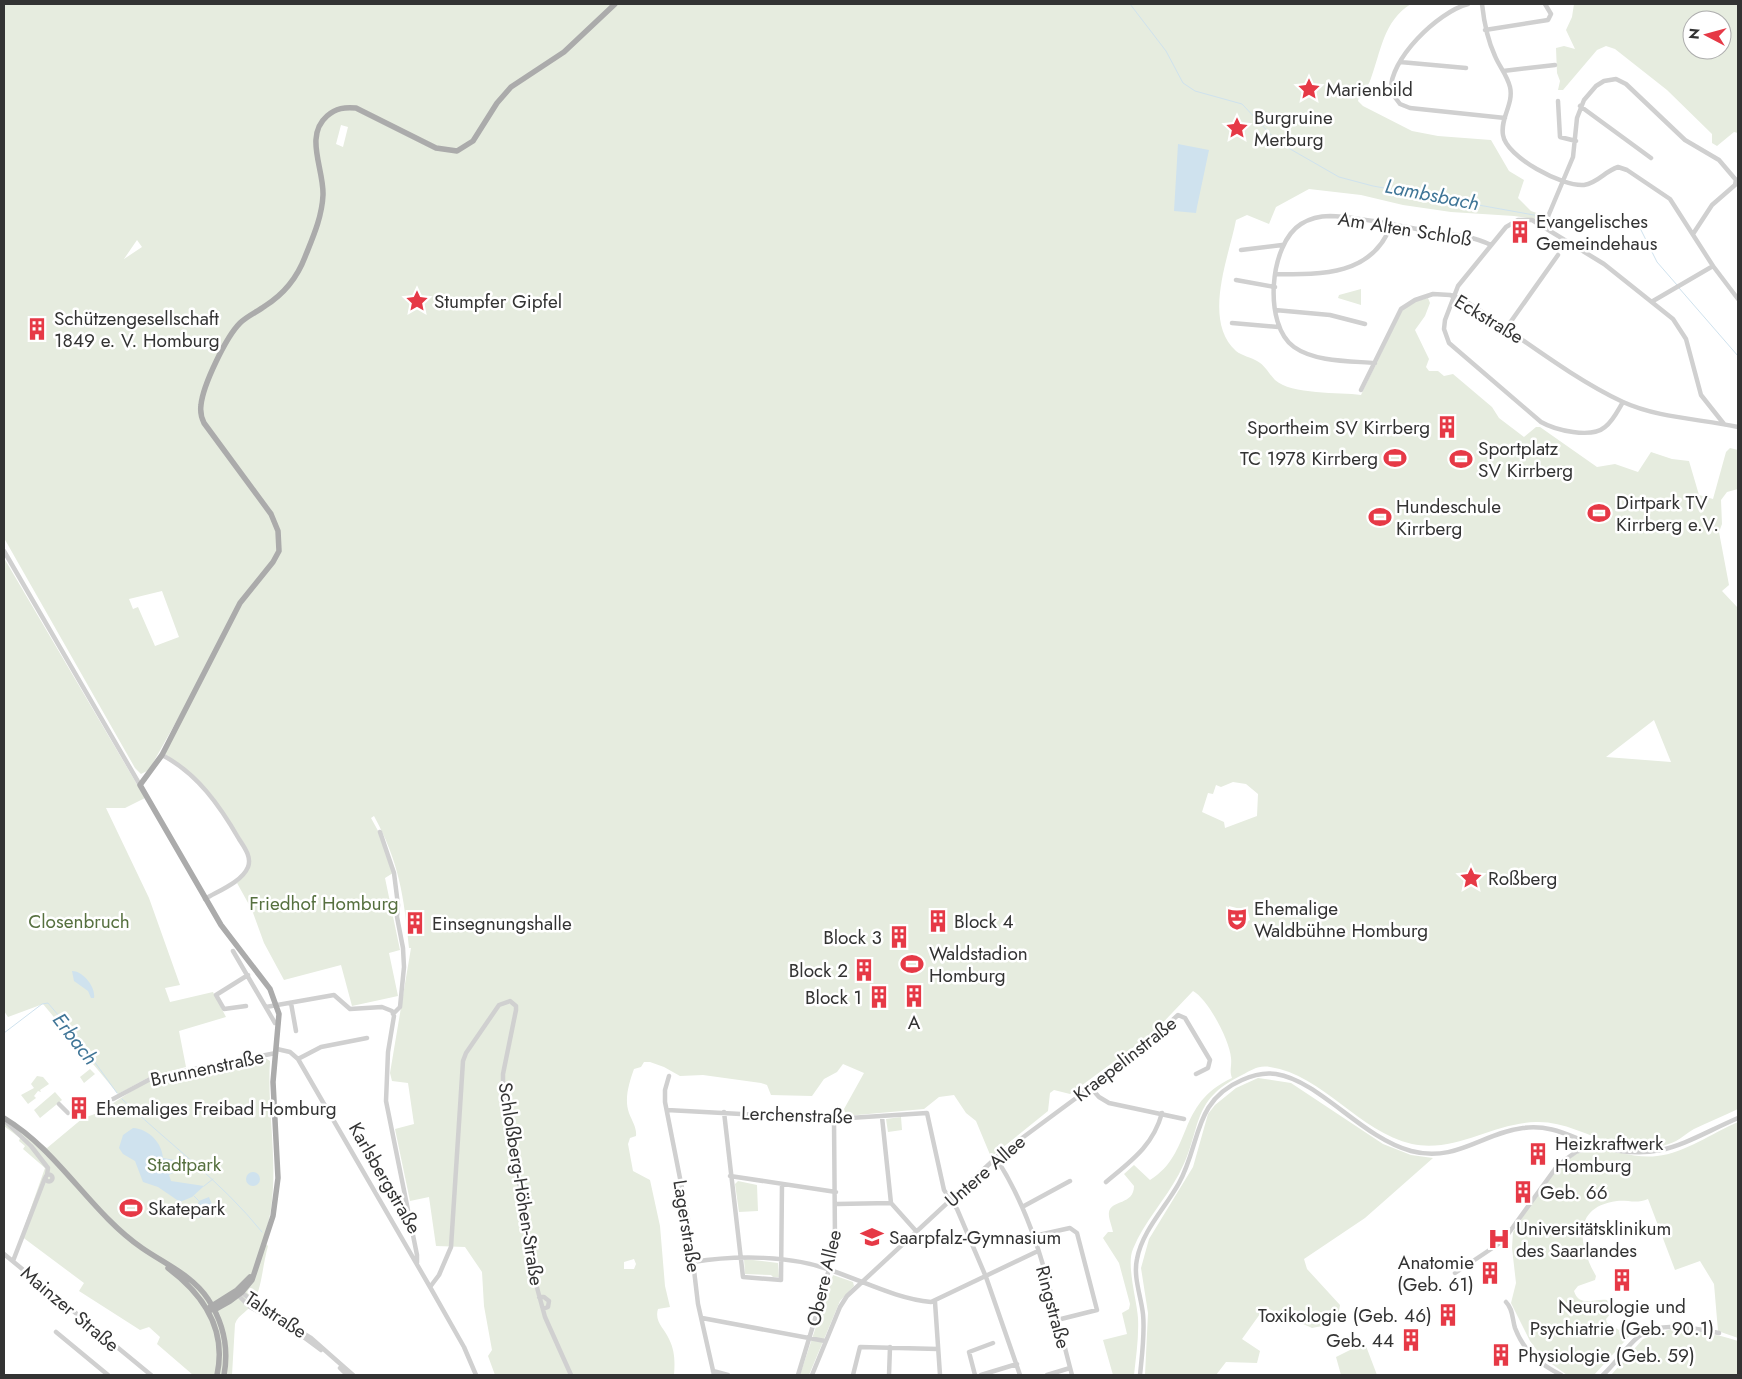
<svg xmlns="http://www.w3.org/2000/svg" width="1742" height="1379" viewBox="0 0 1742 1379" font-family="Jost,sans-serif">
	<style>
		.green { fill: #e6ecdf; fill-rule: evenodd }
		.water { fill: #cfe2ee }
		.lines { fill: none; stroke-linecap: round; stroke-linejoin: round }
		.stream { stroke: #cfe2ee; stroke-width: 1 }
		.minor { stroke: #d0d0d0; stroke-width: 4.5 }
		.major { stroke: #ababab; stroke-width: 5.5 }
		.labels { text-anchor: middle; dominant-baseline: central; stroke-width: 5; stroke-linejoin: round; paint-order: stroke }
		.poi-label { font-size: 19px; fill: #333; stroke: #fff; text-anchor: start }
		.street-label { font-size: 19px; fill: #333; stroke: #fff }
		.park-label { font-size: 19px; fill: #56703f; stroke: #fff }
		.water-label { font-size: 20px; font-style: italic; fill: #3f7597; stroke: #fff }
	</style>
	<rect width="100%" height="100%" fill="#fff"/>
	<path class="green" d="M4 4H1411C1383 21 1381 52 1370 81 1367 89 1360 91 1358 101L1363 106 1412 131 1438 136 1491 140 1509 171 1524 180 1518 198 1531 211 1545 216 1542 220 1514 216 1451 212 1403 205 1361 195 1309 189 1276 207 1269 224 1247 215 1236 220C1229 257 1202 320 1236 351 1242 356 1251 357 1257 361 1265 365 1269 374 1275 380 1291 395 1340 392 1361 395L1402 310 1414 302 1428 298 1430 303 1425 316 1415 330 1429 359 1426 367 1429 371H1438L1444 376 1453 374 1492 407 1499 418 1524 437 1536 427H1540L1597 467 1615 464 1638 472 1651 452 1672 459 1689 461 1699 495 1713 499 1726 452 1730 448 1738 450V489L1727 492 1721 500 1722 524 1719 532 1729 585 1722 591 1738 608V1109C1724 1116 1708 1122 1694 1129 1688 1132 1682 1138 1676 1141 1656 1151 1632 1150 1612 1143 1587 1135 1562 1121 1536 1122 1493 1123 1456 1153 1412 1144 1359 1132 1323 1075 1270 1067 1258 1065 1252 1070 1242 1075 1188 1101 1203 1131 1179 1174 1165 1200 1144 1222 1133 1249 1126 1264 1137 1301 1138 1318 1139 1337 1136 1357 1134 1375H1113L1103 1340 1127 1334 1122 1313 1129 1309 1130 1304 1119 1263 1103 1238 1108 1232H1113C1112 1226 1108 1218 1109 1212 1111 1200 1134 1205 1134 1186L1124 1174 1134 1165 1150 1180C1194 1153 1175 1104 1232 1078 1229 1070 1232 1066 1231 1058 1230 1041 1208 999 1193 991L1153 1033 1070 1094 1054 1090 1050 1093 1048 1111 991 1157 976 1121 966 1113 954 1095 939 1097 924 1109 846 1116 844 1109 864 1073 843 1064 837 1072 824 1079 812 1096 771 1095 767 1085 761 1083 703 1075 680 1076 664 1067 650 1062H644L641 1067 634 1069C629 1083 624 1099 629 1113 632 1121 637 1128 636 1136L630 1138 628 1144 633 1171 650 1180 660 1226 665 1286 670 1307 658 1309C654 1322 665 1329 669 1339 675 1351 675 1362 674 1375H495L488 1356 492 1350 484 1306 482 1272 465 1247 436 1246 429 1197 410 1201 395 1129 414 1124 408 1083 392 1081 390 1073 411 948H409C404 896 399 862 374 816L371 818 382 838 393 873 385 878 400 950 389 953 398 996 352 1006 341 965 284 980 264 943 252 910 237 883C248 873 254 865 248 850 224 810 203 782 165 754L226 633 149 770 141 774 135 768 4 538ZM341 125 348 127 343 147 336 144ZM137 240 142 247 124 259ZM162 591 179 637 155 646 138 607 133 609 129 599ZM1654 720 1671 762 1606 757ZM1233 782 1246 784 1258 794 1257 816 1225 828 1224 822 1202 812 1208 793 1213 794 1216 785 1221 787ZM1229 906 1248 911 1250 920 1233 931 1227 916ZM634 1259 636 1264 634 1269H624V1262Z
		M1574 4H1738V133L1734 132 1717 146 1712 143V134L1667 90 1615 49 1606 46 1597 50 1563 90H1558L1560 81 1557 73 1556 48 1564 46 1575 49 1566 30 1572 17ZM1692 20H1722V50H1692Z
		M1361 289V305L1338 298 1339 295Z
		M4 558 145 798 125 808H106L149 898 180 985 165 988 170 1002 213 992 226 1017 179 1031 186 1067 151 1076 118 1094 43 1004 8 1017 4 1011Z
		M264 1057 270 1061C267 1107 277 1154 272 1200 271 1214 267 1228 263 1241L268 1246C263 1263 262 1285 255 1300 250 1311 238 1314 235 1324L232 1375H193L157 1344 160 1337 149 1327 140 1330 79 1291 84 1283 21 1236 45 1168 23 1149 25 1146 19 1141 20 1138 4 1126V1115L47 1148 83 1118 98 1113 147 1081 249 1060H264Z
		M90 1069 95 1074 84 1083 80 1077Z
		M37 1076 43 1077 49 1084 40 1090 41 1092 38 1091 34 1096 36 1098 28 1104 21 1095 34 1088 31 1084Z
		M1258 1078 1291 1083 1383 1144 1411 1155 1433 1158 1365 1218 1304 1259 1307 1269 1340 1305 1337 1323 1312 1328 1265 1307 1242 1339 1260 1351 1257 1363 1226 1362 1216 1375H1145L1148 1313 1141 1268 1149 1239 1193 1167 1208 1114 1215 1105 1236 1088Z
		M55 1092 62 1100 40 1118 34 1110Z
		M901 1117 902 1130 888 1132 886 1119Z
		M1738 1122V1338L1718 1331 1714 1284 1700 1261 1675 1270 1648 1199C1637 1204 1628 1200 1617 1201 1571 1207 1579 1246 1596 1276L1595 1280 1578 1286 1574 1291C1579 1308 1595 1298 1607 1300L1612 1312 1606 1319 1607 1323 1619 1330 1625 1323H1628L1634 1331 1594 1375H1567L1542 1357 1530 1341 1511 1303 1516 1283 1512 1248 1513 1232C1531 1206 1559 1151 1593 1149 1612 1148 1633 1159 1657 1156 1685 1153 1712 1133 1738 1122Z
		M738 1181 757 1185 758 1211 739 1212 735 1184Z
		M744 1259 778 1263 779 1277H773L771 1275 745 1274Z
		M833 1275 853 1282 854 1286 840 1301 809 1375H800Z
		M1671 1329C1693 1330 1717 1334 1738 1341V1375H1611L1643 1339Z
		M1360 1345 1366 1346 1377 1375H1341L1336 1357Z"/>
	<path class="water" d="M1178 144 1209 150 1197 207 1196 213 1174 211Z
		M72 971C83 971 96 987 94 998H91L88 991 74 981Z
		M133 1128C149 1129 162 1143 163 1158L175 1160 176 1171 169 1175 171 1181 204 1186 192 1197 180 1202 158 1187 143 1182 135 1161 123 1154 119 1148 123 1135Z
		M246 1179a7 7 0 1 1 14 0a7 7 0 1 1-14 0Z
		M209 1197 216 1214 197 1218 195 1212 199 1201Z"/>
	<g class="lines">
		<path class="stream" d="M1130 4 1166 51 1183 83 1195 91 1242 104 1278 142 1339 177 1373 186 1545 217
			M1549 218 1594 225 1613 219 1632 222 1640 228 1657 262 1677 285
			M1679 288 1738 356
			M4 1033 42 1004 48 1003 76 1036 117 1093
			M122 1099C169 1144 221 1181 262 1232
			M204 1186 213 1179
			M194 1196 199 1201"/>
		<path class="minor" d="M1468 4C1438 12 1388 60 1391 92L1400 104 1410 108 1505 118
			M1482 4C1484 22 1487 39 1495 56 1499 66 1507 75 1510 87 1514 104 1500 118 1503 135 1506 157 1563 187 1584 185 1598 183 1605 171 1618 167L1627 170 1670 199 1713 266 1738 299
			M1485 30 1548 20 1551 14 1545 4
			M1400 62 1466 68
			M1503 71 1555 65
			M1558 101 1560 137 1576 141
			M1580 106 1651 158
			M1544 226 1573 157 1577 118 1584 100 1596 86 1604 81 1616 79 1626 84 1685 140 1719 160 1736 180 1735 185 1712 205 1693 234
			M1241 250 1282 245
			M1276 274C1322 275 1373 275 1391 225
			M1236 280 1275 287
			M1653 301 1713 266
			M1275 310 1330 315 1365 324
			M1232 323 1278 327
			M1507 327 1558 255
			M1375 363C1350 361 1315 362 1294 347 1263 325 1269 244 1301 224 1309 219 1320 216 1330 216 1359 217 1388 224 1417 229 1440 233 1469 234 1491 245
			M1361 390 1401 309 1415 300 1433 294 1450 295 1462 299C1513 331 1569 377 1623 402 1658 418 1701 419 1738 427
			M1623 402C1618 410 1613 421 1605 427 1591 439 1555 430 1541 422L1449 343 1444 329 1445 320 1458 286 1506 227 1518 220H1532L1604 264 1673 319 1686 339 1701 395 1724 424
			M4 551 140 785
			M162 755C197 773 220 806 239 839 244 847 252 857 248 867 242 882 218 891 205 899
			M380 832 394 873 398 905 397 917 403 948 404 967 400 1007 393 1014
			M233 951 275 1023
			M291 1003 296 1031
			M246 1006 224 1009 216 995 248 975
			M266 1007 334 995 350 1009 382 1007 392 1011 394 1016 388 1052 386 1101 417 1255V1263
			M277 1049 290 1052 298 1059 430 1287 464 1347 476 1375
			M298 1059 321 1047 367 1038
			M669 1076 665 1090V1102L688 1219 698 1304 714 1375
			M1090 1087 1099 1097 1109 1103 1184 1119
			M113 1099 154 1077 276 1053
			M59 1104 68 1113
			M667 1110 834 1119 927 1113 944 1190 957 1209 986 1277 1020 1375
			M724 1112 743 1277 781 1280 782 1184
			M882 1117 891 1203 916 1231
			M6 1122 31 1146 48 1168 47 1175
			M996 1158C1039 1224 1052 1301 1072 1375
			M45.5 1178a3.5 3.5 0 1 1 7 0a3.5 3.5 0 1 1-7 0Z
			M730 1176 836 1192
			M1106 1182C1131 1161 1153 1146 1162 1113
			M837 1204 891 1203
			M1024 1206 1070 1181
			M1034 1236 1070 1228 1077 1233 1097 1310 1057 1320
			M4 1254 151 1375
			M13 1261 45 1178
			M693 1262C736 1255 792 1255 833 1271 865 1282 898 1299 931 1302L1038 1251
			M1455 1273 1503 1241 1555 1169 1566 1159 1576 1152 1596 1145
			M430 1287 439 1275 451 1247 463 1061 466 1053 499 1005 510 1001 516 1006V1010L503 1074V1088L536 1284 545 1317 571 1375
			M240 1291 260 1307 311 1338 353 1375
			M237 1294 250 1307 294 1330 321 1350
			M539 1297H544L549 1301 548 1307 543 1309
			M935 1302 940 1375
			M1506 1302C1513 1309 1512 1318 1515 1328 1524 1352 1540 1364 1561 1375
			M702 1318 825 1341
			M56 1332 108 1375
			M340 1368 347 1375
			M713 1371 728 1375
			M798 1375 825 1286 835 1241 834 1119
			M812 1375 840 1307 847 1296 999 1155 1133 1056 1178 1015 1185 1018 1210 1060 1208 1068 1196 1074
			M853 1375 860 1347 938 1349
			M889 1375 890 1347
			M975 1375 969 1352 993 1343
			M981 1375 1017 1364
			M1047 1375 1070 1368
			M1140 1375C1142 1355 1145 1334 1143 1314 1141 1296 1133 1277 1137 1259 1142 1231 1166 1207 1179 1183 1201 1143 1193 1101 1242 1080 1253 1075 1264 1072 1276 1074 1320 1081 1362 1138 1411 1151 1456 1163 1482 1133 1523 1128 1553 1124 1572 1138 1598 1146 1659 1164 1685 1141 1738 1118
			M1603 1375C1615 1364 1625 1348 1638 1337 1660 1320 1694 1328 1719 1333"/>
		<path class="major" d="M4 1118C59 1151 90 1212 142 1248 165 1264 192 1275 208 1299 223 1322 229 1348 224 1375
			M168 1268C204 1295 227 1329 217 1375
			M210 1307 237 1290 250 1277
			M209 1309 214 1310 230 1301 242 1292 252 1280 273 1216 278 1178 273 1082 279 1014 270 989 221 925 140 785 162 755 240 603 273 562 279 551 278 531 271 514 204 423C201 417 200 412 201 405 203 385 226 337 240 323 247 316 257 312 265 306 284 294 297 278 305 257 313 237 322 217 323 195 324 169 304 136 327 116 336 108 345 107 356 108L436 148 457 151 473 141 497 103 511 87 564 52 615 4"/>
	</g>
	<defs>
		<symbol id="sight-bare" viewBox="-9 -9 18 18"><path d="M0-6L1.8-2.2L6-1.7L2.9 1.2L3.7 5.4L0 3.3L-3.7 5.4L-2.9 1.2L-6-1.7L-1.8-2.2Z" fill="#e63946" stroke="#fff" stroke-width="2.5" paint-order="stroke"/></symbol>
		<symbol id="building-bare" viewBox="-9 -9 18 18"><path d="M-4-6H4V6H1V3H-1V6H-4ZM-2.5-4.3h1.7v1.8h-1.7ZM.8-4.3h1.7v1.8H.8ZM-2.5-1h1.7V.8h-1.7ZM.8-1h1.7V.8H.8Z" fill="#e63946" stroke="#fff" stroke-width="2.5" paint-order="stroke"/></symbol>
		<symbol id="stadium-bare" viewBox="-9 -9 18 18"><path d="M0-5a6.5 5 0 1 0 0 10a6.5 5 0 1 0 0-10ZM-3.5-1.8h7v3.6h-7Z" fill="#e63946" stroke="#fff" stroke-width="2.5" paint-order="stroke"/></symbol>
		<symbol id="theatre-bare" viewBox="-9 -9 18 18"><path d="M-5-5.5Q0-4 5-5.5V0Q5 5 0 6Q-5 5-5 0ZM-3.3-2.5H-1v1.5H-3.3ZM1-2.5H3.3v1.5H1ZM-2.8 1Q0 5.5 2.8 1Z" fill="#e63946" stroke="#fff" stroke-width="2.5" paint-order="stroke"/></symbol>
		<symbol id="school-bare" viewBox="-9 -9 18 18"><path d="M0-5L7-2L0 1L-7-2ZM-4 1L0 2.5L4 1V4Q0 6-4 4Z" fill="#e63946" stroke="#fff" stroke-width="2.5" paint-order="stroke"/></symbol>
		<symbol id="hospital-bare" viewBox="-9 -9 18 18"><path d="M-5-5h3v3.5h4V-5h3V5h-3V1.5h-4V5h-3Z" fill="#e63946" stroke="#fff" stroke-width="2.5" paint-order="stroke"/></symbol>
	</defs>
	<g fill-rule="evenodd">
		<use href="#sight-bare" x="1293" y="73" width="32" height="32"/>
		<use href="#sight-bare" x="1221" y="112" width="32" height="32"/>
		<use href="#building-bare" x="1504" y="216" width="32" height="32"/>
		<use href="#sight-bare" x="401" y="285" width="32" height="32"/>
		<use href="#building-bare" x="21" y="313" width="32" height="32"/>
		<use href="#building-bare" x="1431" y="411" width="32" height="32"/>
		<use href="#stadium-bare" x="1379" y="442" width="32" height="32"/>
		<use href="#stadium-bare" x="1445" y="443" width="32" height="32"/>
		<use href="#stadium-bare" x="1583" y="497" width="32" height="32"/>
		<use href="#stadium-bare" x="1364" y="501" width="32" height="32"/>
		<use href="#sight-bare" x="1455" y="862" width="32" height="32"/>
		<use href="#theatre-bare" x="1221" y="903" width="32" height="32"/>
		<use href="#building-bare" x="922" y="905" width="32" height="32"/>
		<use href="#building-bare" x="399" y="907" width="32" height="32"/>
		<use href="#building-bare" x="883" y="921" width="32" height="32"/>
		<use href="#stadium-bare" x="896" y="948" width="32" height="32"/>
		<use href="#building-bare" x="848" y="954" width="32" height="32"/>
		<use href="#building-bare" x="898" y="980" width="32" height="32"/>
		<use href="#building-bare" x="863" y="981" width="32" height="32"/>
		<use href="#building-bare" x="63" y="1092" width="32" height="32"/>
		<use href="#building-bare" x="1522" y="1138" width="32" height="32"/>
		<use href="#building-bare" x="1507" y="1176" width="32" height="32"/>
		<use href="#stadium-bare" x="115" y="1192" width="32" height="32"/>
		<use href="#school-bare" x="856" y="1221" width="32" height="32"/>
		<use href="#hospital-bare" x="1483" y="1223" width="32" height="32"/>
		<use href="#building-bare" x="1474" y="1257" width="32" height="32"/>
		<use href="#building-bare" x="1606" y="1264" width="32" height="32"/>
		<use href="#building-bare" x="1432" y="1299" width="32" height="32"/>
		<use href="#building-bare" x="1395" y="1324" width="32" height="32"/>
		<use href="#building-bare" x="1485" y="1339" width="32" height="32"/>
	</g>
	<g class="labels">
		<g class="poi-label">
			<text x="1326" y="89">Marienbild</text>
			<text x="1254" y="117">Burgruine<tspan x="1254" dy="22">Merburg</tspan></text>
			<text x="1536" y="221">Evangelisches<tspan x="1536" dy="22">Gemeindehaus</tspan></text>
			<text x="434" y="301">Stumpfer Gipfel</text>
			<text x="54" y="318">Schützengesellschaft<tspan x="54" dy="22">1849 e. V. Homburg</tspan></text>
			<text x="1430" y="427" text-anchor="end">Sportheim SV Kirrberg</text>
			<text x="1478" y="448">Sportplatz<tspan x="1478" dy="22">SV Kirrberg</tspan></text>
			<text x="1378" y="458" text-anchor="end">TC 1978 Kirrberg</text>
			<text x="1616" y="502">Dirtpark TV<tspan x="1616" dy="22">Kirrberg e.V.</tspan></text>
			<text x="1396" y="506">Hundeschule<tspan x="1396" dy="22">Kirrberg</tspan></text>
			<text x="1488" y="878">Roßberg</text>
			<text x="1254" y="908">Ehemalige<tspan x="1254" dy="22">Waldbühne Homburg</tspan></text>
			<text x="954" y="921">Block 4</text>
			<text x="432" y="923">Einsegnungshalle</text>
			<text x="882" y="937" text-anchor="end">Block 3</text>
			<text x="929" y="953">Waldstadion<tspan x="929" dy="22">Homburg</tspan></text>
			<text x="848" y="970" text-anchor="end">Block 2</text>
			<text x="862" y="997" text-anchor="end">Block 1</text>
			<text x="914" y="1022" text-anchor="middle">A</text>
			<text x="96" y="1108">Ehemaliges Freibad Homburg</text>
			<text x="1555" y="1143">Heizkraftwerk<tspan x="1555" dy="22">Homburg</tspan></text>
			<text x="1540" y="1192">Geb. 66</text>
			<text x="148" y="1208">Skatepark</text>
			<text x="1516" y="1228">Universitätsklinikum<tspan x="1516" dy="22">des Saarlandes</tspan></text>
			<text x="889" y="1237">Saarpfalz-Gymnasium</text>
			<text x="1474" y="1262" text-anchor="end">Anatomie<tspan x="1474" dy="22">(Geb. 61)</tspan></text>
			<text x="1622" y="1306" text-anchor="middle">Neurologie und<tspan x="1622" dy="22">Psychiatrie (Geb. 90.1)</tspan></text>
			<text x="1432" y="1315" text-anchor="end">Toxikologie (Geb. 46)</text>
			<text x="1394" y="1340" text-anchor="end">Geb. 44</text>
			<text x="1518" y="1355">Physiologie (Geb. 59)</text>
		</g>
		<g class="street-label">
			<text transform="translate(1405 229) rotate(9)">Am Alten Schloß</text>
			<text transform="translate(1489 319) rotate(31)">Eckstraße</text>
			<text transform="translate(1125 1059) rotate(-38)">Kraepelinstraße</text>
			<text transform="translate(207 1068) rotate(-12)">Brunnenstraße</text>
			<text transform="translate(797 1115) rotate(2)">Lerchenstraße</text>
			<text transform="translate(985 1171) rotate(-41)">Untere Allee</text>
			<text transform="translate(385 1178) rotate(60)">Karlsbergstraße</text>
			<text transform="translate(521 1184) rotate(81)">Schloßberg-Höhen-Straße</text>
			<text transform="translate(687 1226) rotate(81)">Lagerstraße</text>
			<text transform="translate(824 1278) rotate(-77)">Obere Allee</text>
			<text transform="translate(1053 1307) rotate(75)">Ringstraße</text>
			<text transform="translate(70 1309) rotate(40)">Mainzer Straße</text>
			<text transform="translate(276 1315) rotate(33)">Talstraße</text>
		</g>
		<g class="park-label">
			<text x="324" y="903">Friedhof Homburg</text>
			<text x="79" y="921">Closenbruch</text>
			<text x="184" y="1164">Stadtpark</text>
		</g>
		<g class="water-label">
			<text transform="translate(1432 195) rotate(11)">Lambsbach</text>
			<text transform="translate(75 1039) rotate(52)">Erbach</text>
		</g>
	</g>
	<rect width="1742" height="1379" fill="none" stroke="#333333" stroke-width="10"/>
	<g transform="translate(1707 35) rotate(276)"><circle r="24" fill="#ffffff" stroke="#adadad"/>
	<path d="M0-4L9 19L0 12L-9 19Z" fill="#e63946"/>
	<text y="-8" font-size="14" font-weight="bold" text-anchor="middle" fill="#333333">N</text>
	</g>
</svg>
